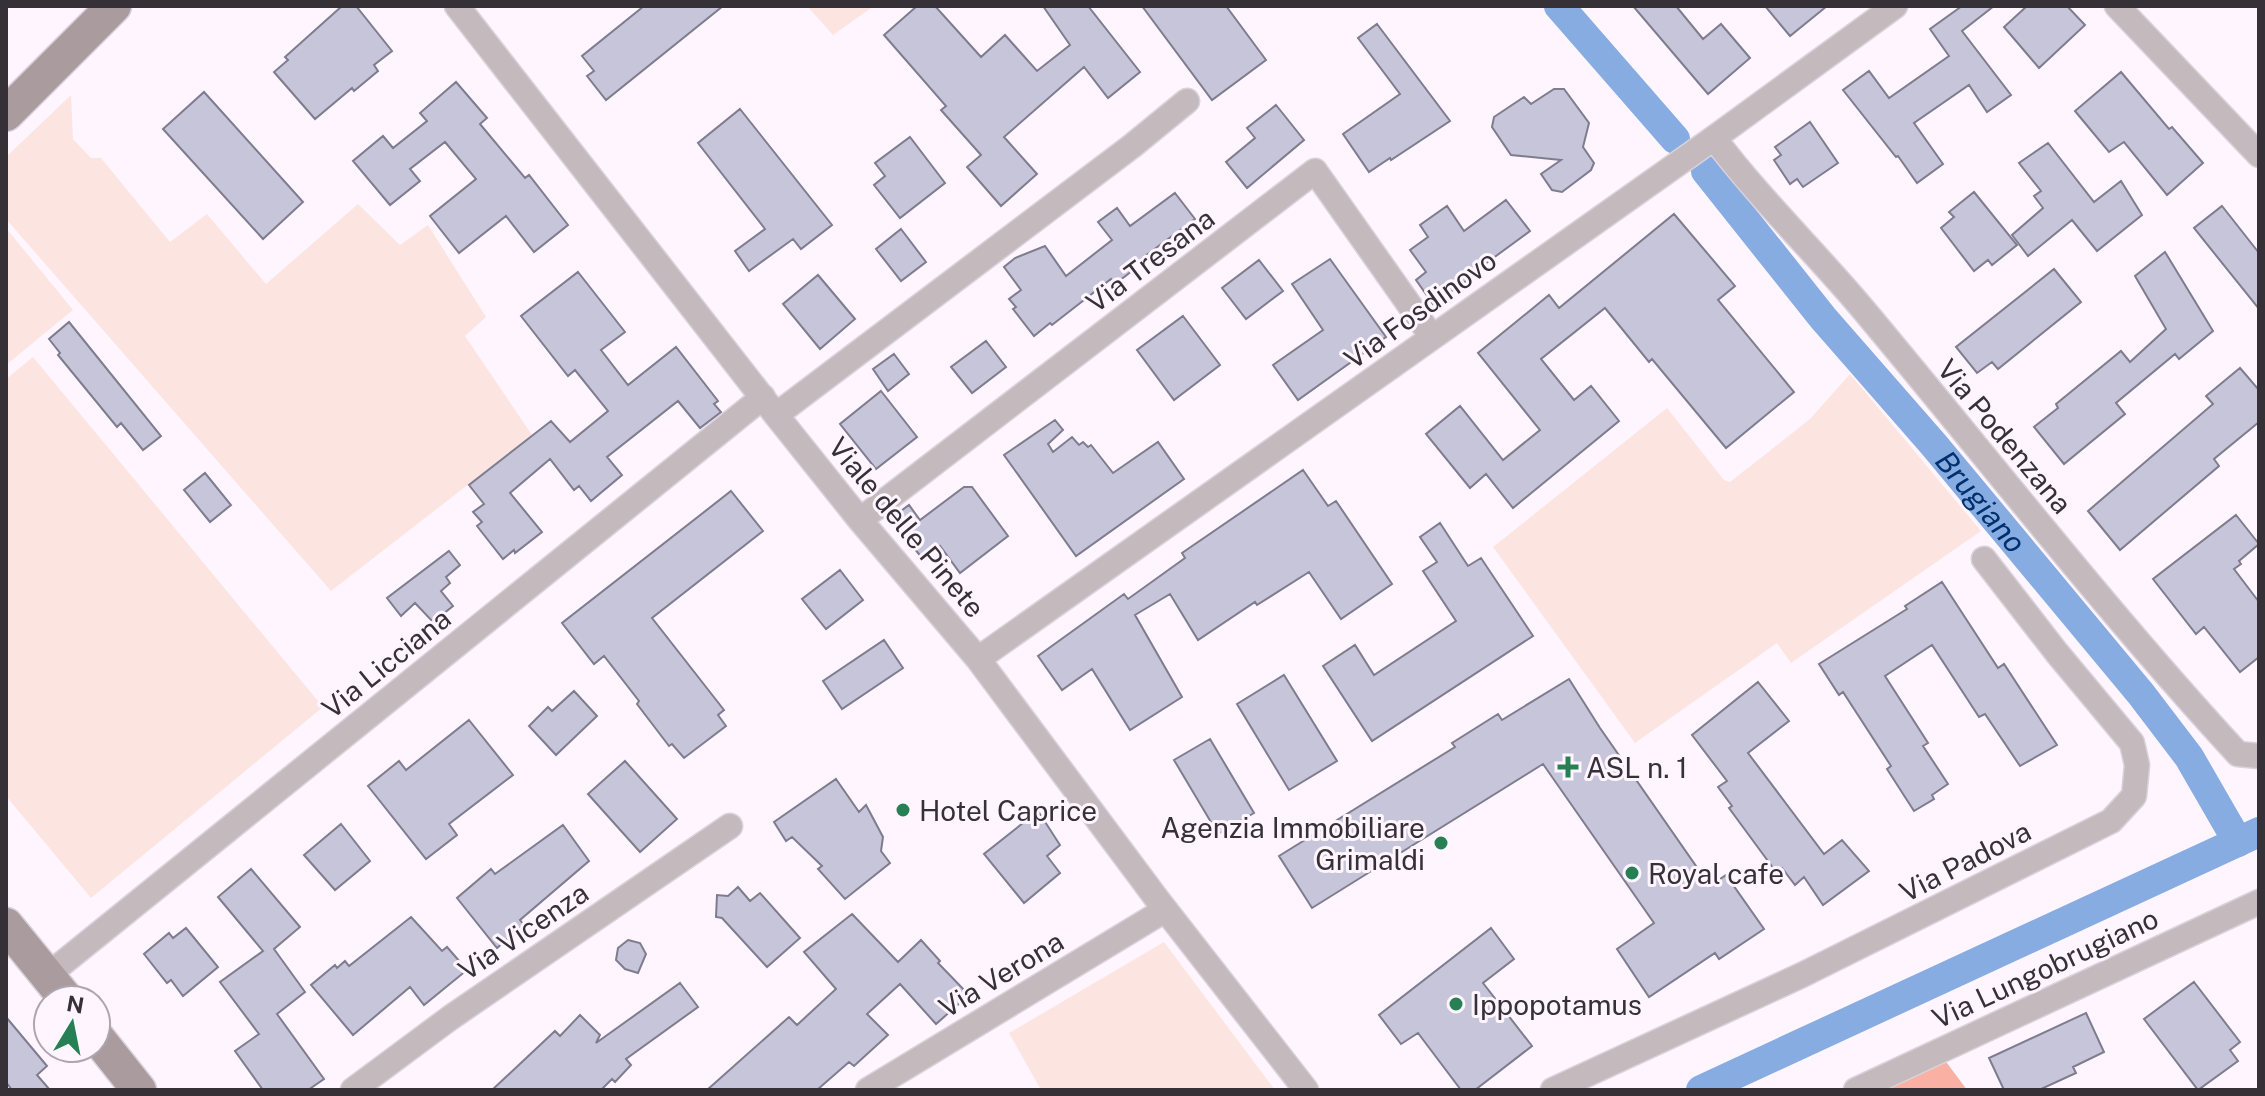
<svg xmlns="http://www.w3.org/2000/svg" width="2265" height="1096" viewBox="0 0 2265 1096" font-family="'Public Sans',sans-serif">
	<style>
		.green { fill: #fce5e0 }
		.forest { fill: #fab1a3 }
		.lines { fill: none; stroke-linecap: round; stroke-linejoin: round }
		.canal { stroke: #87ace2; stroke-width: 30 }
		.building { fill: #c7c5d9; stroke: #7e7c8e; stroke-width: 2 }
		.minor-casing { stroke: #dad2db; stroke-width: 27 }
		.secondary-casing { stroke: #dad2db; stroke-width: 37 }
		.minor { stroke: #c4babd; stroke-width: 24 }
		.secondary { stroke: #aa9b9f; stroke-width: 34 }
		.poi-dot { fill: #277f54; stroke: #fef5ff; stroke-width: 3 }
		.labels { text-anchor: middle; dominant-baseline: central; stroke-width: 6; stroke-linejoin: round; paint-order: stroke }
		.street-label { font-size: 28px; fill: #363037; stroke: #fef5ff }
		.poi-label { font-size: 28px; fill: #363037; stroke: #fef5ff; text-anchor: start }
		.water-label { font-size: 30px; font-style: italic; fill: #00306e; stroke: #fef5ff }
	</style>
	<rect width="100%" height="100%" fill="#fef5ff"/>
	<path class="green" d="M807 6H874L833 35Z
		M71 95 73 139 91 158H101L170 242 207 214 266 284 358 204 400 245 428 225 486 317 465 336 532 435 331 591 6 219V157Z
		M6 228 73 310 6 365Z
		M33 357 323 707 91 898 6 796V379Z
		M1850 374 1981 531 1791 663 1777 643 1635 743 1493 547 1667 408 1724 480 1730 482 1810 419Z
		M1164 942 1275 1090H1041L1009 1033Z"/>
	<path class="forest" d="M1944 1059 1967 1090H1877Z"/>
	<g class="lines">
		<g class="canal">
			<path d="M1559 6 1675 139"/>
			<path id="s1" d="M1706 171 1823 318 1934 445 2141 694 2189 757 2238 842"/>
			<path d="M1701 1090 2259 832"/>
		</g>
	</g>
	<path class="building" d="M342 6H356L392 51 374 65 378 71 354 91 352 88 315 119 274 72 288 60 285 57Z
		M644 6H723L606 100 587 76 594 71 582 56Z
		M917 6H935L981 57 1005 35 1037 71 1070 45 1043 6H1088L1140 72 1108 98 1084 67 1004 137 1037 174 1001 206 967 167 981 155 941 110 946 106 884 35Z
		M1142 6H1226L1266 60 1212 100Z
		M1633 6H1676L1703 39 1721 24 1750 58 1708 94Z
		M1765 6H1827L1790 36Z
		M1962 6H1994L1962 31 2011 95 1987 112 1969 85 1914 123 1943 164 1917 183 1898 156 1896 157 1843 90 1869 71 1889 98 1949 56 1930 29Z
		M2027 6H2067L2085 25 2039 68 2004 27Z
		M1377 24 1450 121 1391 160 1390 158 1369 172 1343 134 1400 94 1358 38Z
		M2121 72 2169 129 2172 127 2203 163 2167 195 2124 142 2109 152 2075 111Z
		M456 82 487 118 480 124 525 178 529 175 568 225 534 252 506 216 459 253 430 216 476 179 445 142 410 169 420 181 390 205 353 161 383 136 393 148 427 121 420 113Z
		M1554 89H1564L1589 123 1583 147 1594 163 1591 170 1562 192 1552 190 1541 174 1561 160 1511 155 1492 127 1494 117 1524 97 1531 104Z
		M204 92 303 202 263 239 163 129Z
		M1276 105 1304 140 1247 188 1226 162 1255 138 1247 128Z
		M740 109 832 225 801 249 793 239 749 271 735 251 765 229 698 143Z
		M1810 122 1838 163 1803 187 1797 179 1790 184 1774 160 1781 155 1775 147Z
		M910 137 945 183 900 218 874 185 885 176 875 163Z
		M2048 143 2094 202 2121 181 2142 215 2097 251 2072 220 2028 256 2012 235 2043 208 2034 196 2041 191 2019 163Z
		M1974 192 2017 245 1992 265 1988 260 1974 271 1941 228 1954 217 1949 212Z
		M1175 193 1195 219 1129 268 1132 271 1115 284 1111 279 1052 325 1050 323 1034 336 1013 309 1016 307 1009 299 1021 290 1004 267 1015 258 1045 246 1066 276 1112 240 1098 222 1117 208 1130 226Z
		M1506 200 1530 231 1481 267 1483 269 1433 304 1416 280 1426 272 1410 250 1428 237 1420 225 1447 206 1464 231Z
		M2222 206 2259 253V309L2194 228Z
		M1674 214 1735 286 1718 300 1794 392 1726 448 1652 359 1649 362 1605 308 1541 359 1574 400 1591 386 1619 421 1513 508 1486 474 1470 488 1426 434 1460 406 1503 460 1540 430 1478 353 1549 295 1559 308Z
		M901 229 926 262 901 281 876 249Z
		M2165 252 2213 331 2179 359 2175 354 2116 403 2125 414 2064 464 2034 427 2058 408 2056 404 2121 351 2130 362 2166 329 2135 276Z
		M1330 259 1386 337 1298 400 1273 365 1323 330 1292 284Z
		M1259 260 1283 291 1246 319 1222 288Z
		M2054 269 2081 302 1998 369 1992 362 1977 373 1956 347Z
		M578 272 625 332 601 350 628 385 676 347 718 401 714 404 721 412 700 428 678 401 607 457 622 475 591 501 579 486 574 490 550 459 510 493 542 532 515 553 514 550 503 559 477 526 482 522 473 512 484 504 469 485 551 421 570 442 608 411 575 370 568 376 521 316Z
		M818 275 855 319 820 349 783 304Z
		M1183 316 1220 365 1174 400 1137 350Z
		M69 322 161 436 143 450 121 423 117 427 58 355 60 353 49 339Z
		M986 341 1006 367 972 393 951 367Z
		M894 354 909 374 888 391 873 369Z
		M2240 368 2259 390V422L2214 459 2219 466 2120 550 2088 511 2213 404 2206 396Z
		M881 391 917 437 876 469 840 424Z
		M1055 420 1063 430 1048 444 1053 452 1072 437 1079 445 1083 442 1088 447 1091 445 1113 473 1158 442 1184 479 1076 556 1004 455Z
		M1303 470 1328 506 1336 501 1392 584 1341 619 1309 572 1257 605 1255 602 1198 640 1170 594 1135 615 1182 697 1130 730 1092 669 1062 690 1038 656 1124 594 1128 599 1185 558 1182 553Z
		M205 473 231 505 210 522 184 490Z
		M964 487H972L1008 536 960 573 940 546 923 559 890 519 909 505 920 520Z
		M731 491 763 531 652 618 724 710 718 715 726 726 684 758 672 744 669 746 637 704 639 701 604 656 594 664 562 623Z
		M2236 515 2259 544 2239 561 2241 564 2234 569 2259 602V657L2240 672 2204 627 2196 634 2153 579Z
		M1440 523 1468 566 1481 558 1533 636 1372 741 1323 666 1355 645 1374 675 1456 621 1423 571 1437 562 1420 537Z
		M449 551 460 565 446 577 450 583 441 591 453 606 433 622 415 603 401 616 387 598Z
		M840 570 863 600 826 629 802 599Z
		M1942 582 1998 668 2004 664 2057 745 2020 766 1985 714 1979 717 1932 645 1885 676 1928 743 1923 746 1948 784 1932 795 1934 799 1914 811 1887 769 1891 766 1843 692 1839 695 1819 664 1907 609 1905 606Z
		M884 640 903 668 842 709 823 681Z
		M1284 675 1337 761 1289 790 1237 704Z
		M1569 679 1600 728 1710 886 1726 875 1764 929 1719 959 1715 953 1649 997 1617 949 1654 923 1543 764 1312 908 1279 856 1455 747 1452 743 1498 714 1502 720Z
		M1758 682 1789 721 1748 753 1824 854 1842 840 1869 871 1823 905 1804 877 1795 885 1782 868 1776 872 1729 808 1732 806 1718 787 1727 781 1692 735Z
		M574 691 597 716 556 755 529 726 548 707 552 711Z
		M469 720 513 775 449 824 457 835 426 859 368 786 399 761 406 770Z
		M1210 739 1254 813 1218 834 1174 760Z
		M625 761 677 819 640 852 588 794Z
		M836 779 859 812 866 805 883 837 881 851 890 863 845 899 818 869 822 866 792 837 786 841 774 822Z
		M1038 811 1060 845 1047 856 1060 873 1024 903 984 854Z
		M341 824 370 861 335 890 304 855Z
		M563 825 589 861 520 920 524 925 497 948 457 898 491 869 495 874Z
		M251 869 300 927 274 949 305 992 277 1014 324 1079 308 1090H263L235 1051 259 1034 220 982 263 951 218 897Z
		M738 887 750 901 760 893 800 938 767 967 722 918 716 917 717 895 728 896Z
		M852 914 898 962 921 940 940 961 938 963 969 995 936 1024 900 984 867 1014 888 1035 854 1066 849 1062 817 1090H707L789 1017 797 1025 836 989 804 952Z
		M411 917 442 951 447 947 467 970 424 1005 410 987 353 1035 311 985 335 965 337 968 345 961 349 966Z
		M186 928 218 967 183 996 171 980 167 983 144 954 169 933 173 938Z
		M1491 928 1514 959 1483 983 1532 1046 1475 1090H1461L1418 1033 1401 1044 1379 1015Z
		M628 940 640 943 646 954 638 973 625 969 616 960 618 948Z
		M2194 982 2240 1042 2230 1050 2238 1061 2198 1090 2144 1019Z
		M680 983 698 1007 626 1059 631 1065 615 1082 612 1079 601 1090H492L555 1031 560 1036 580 1015 600 1035 596 1043Z
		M2086 1013 2104 1052 2073 1067 2076 1073 2039 1090H2004L1989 1058Z
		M6 1017 47 1066 37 1075 50 1090H12L6 1082Z"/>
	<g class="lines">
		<defs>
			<path id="minor" d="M457 6 776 415 860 520 978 659 1157 899 1306 1090
				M2117 6 2259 155
				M1714 138C1759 198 1814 251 1862 308 1987 457 2106 611 2238 754L2259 756
				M776 415 1132 146 1187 101
				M860 520 1315 171 1432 337
				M978 659 1714 138 1895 6
				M48 975 763 397
				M353 1090 450 1018 730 826
				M868 1090 1165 910
				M1553 1090 1802 975 2111 821 2134 796 2137 765 2132 743 2057 653 1984 559
				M1856 1090 2259 902"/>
			<path id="secondary" d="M6 114 114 6
				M6 925 67 1000
				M96 1036 139 1090"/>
		</defs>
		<use href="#minor" class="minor-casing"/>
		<use href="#secondary" class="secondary-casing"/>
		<use href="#minor" class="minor"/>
		<use href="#secondary" class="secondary"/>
	</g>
	<g class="poi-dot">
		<path d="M1564 755h8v8h8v8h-8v8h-8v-8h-8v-8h8z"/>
		<circle cx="903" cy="810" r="8"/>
		<circle cx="1441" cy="843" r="8"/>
		<circle cx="1632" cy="873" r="8"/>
		<circle cx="1456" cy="1004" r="8"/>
	</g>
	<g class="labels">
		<g class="street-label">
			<text transform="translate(1150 260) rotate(-37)">Via Tresana</text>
			<text transform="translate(1420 309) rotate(-36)">Via Fosdinovo</text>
			<text transform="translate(2005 436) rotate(50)">Via Podenzana</text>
			<text transform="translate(907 527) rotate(50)">Viale delle Pinete</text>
			<text transform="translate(386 663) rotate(-39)">Via Licciana</text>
			<text transform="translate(1965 861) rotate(-27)">Via Padova</text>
			<text transform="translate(523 931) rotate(-34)">Via Vicenza</text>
			<text transform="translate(2045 968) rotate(-25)">Via Lungobrugiano</text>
			<text transform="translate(1001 974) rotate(-31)">Via Verona</text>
		</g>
		<g class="poi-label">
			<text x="1586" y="767">ASL n. 1</text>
			<text x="919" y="810">Hotel Caprice</text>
			<text x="1425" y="827" text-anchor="end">Agenzia Immobiliare<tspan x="1425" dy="32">Grimaldi</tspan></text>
			<text x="1648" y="873">Royal cafe</text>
			<text x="1472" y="1004">Ippopotamus</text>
		</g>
		<g class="water-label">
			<text stroke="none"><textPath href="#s1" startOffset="430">Brugiano</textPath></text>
		</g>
	</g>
	<rect width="2265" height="1096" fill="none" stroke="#363037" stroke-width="16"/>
	<g transform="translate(72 1024) rotate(10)"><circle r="38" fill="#fef5ff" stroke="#aea6af" stroke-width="2"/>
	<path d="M0-6L14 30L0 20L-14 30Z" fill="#277f54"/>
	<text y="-12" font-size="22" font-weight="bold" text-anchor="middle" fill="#363037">N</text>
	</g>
</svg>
